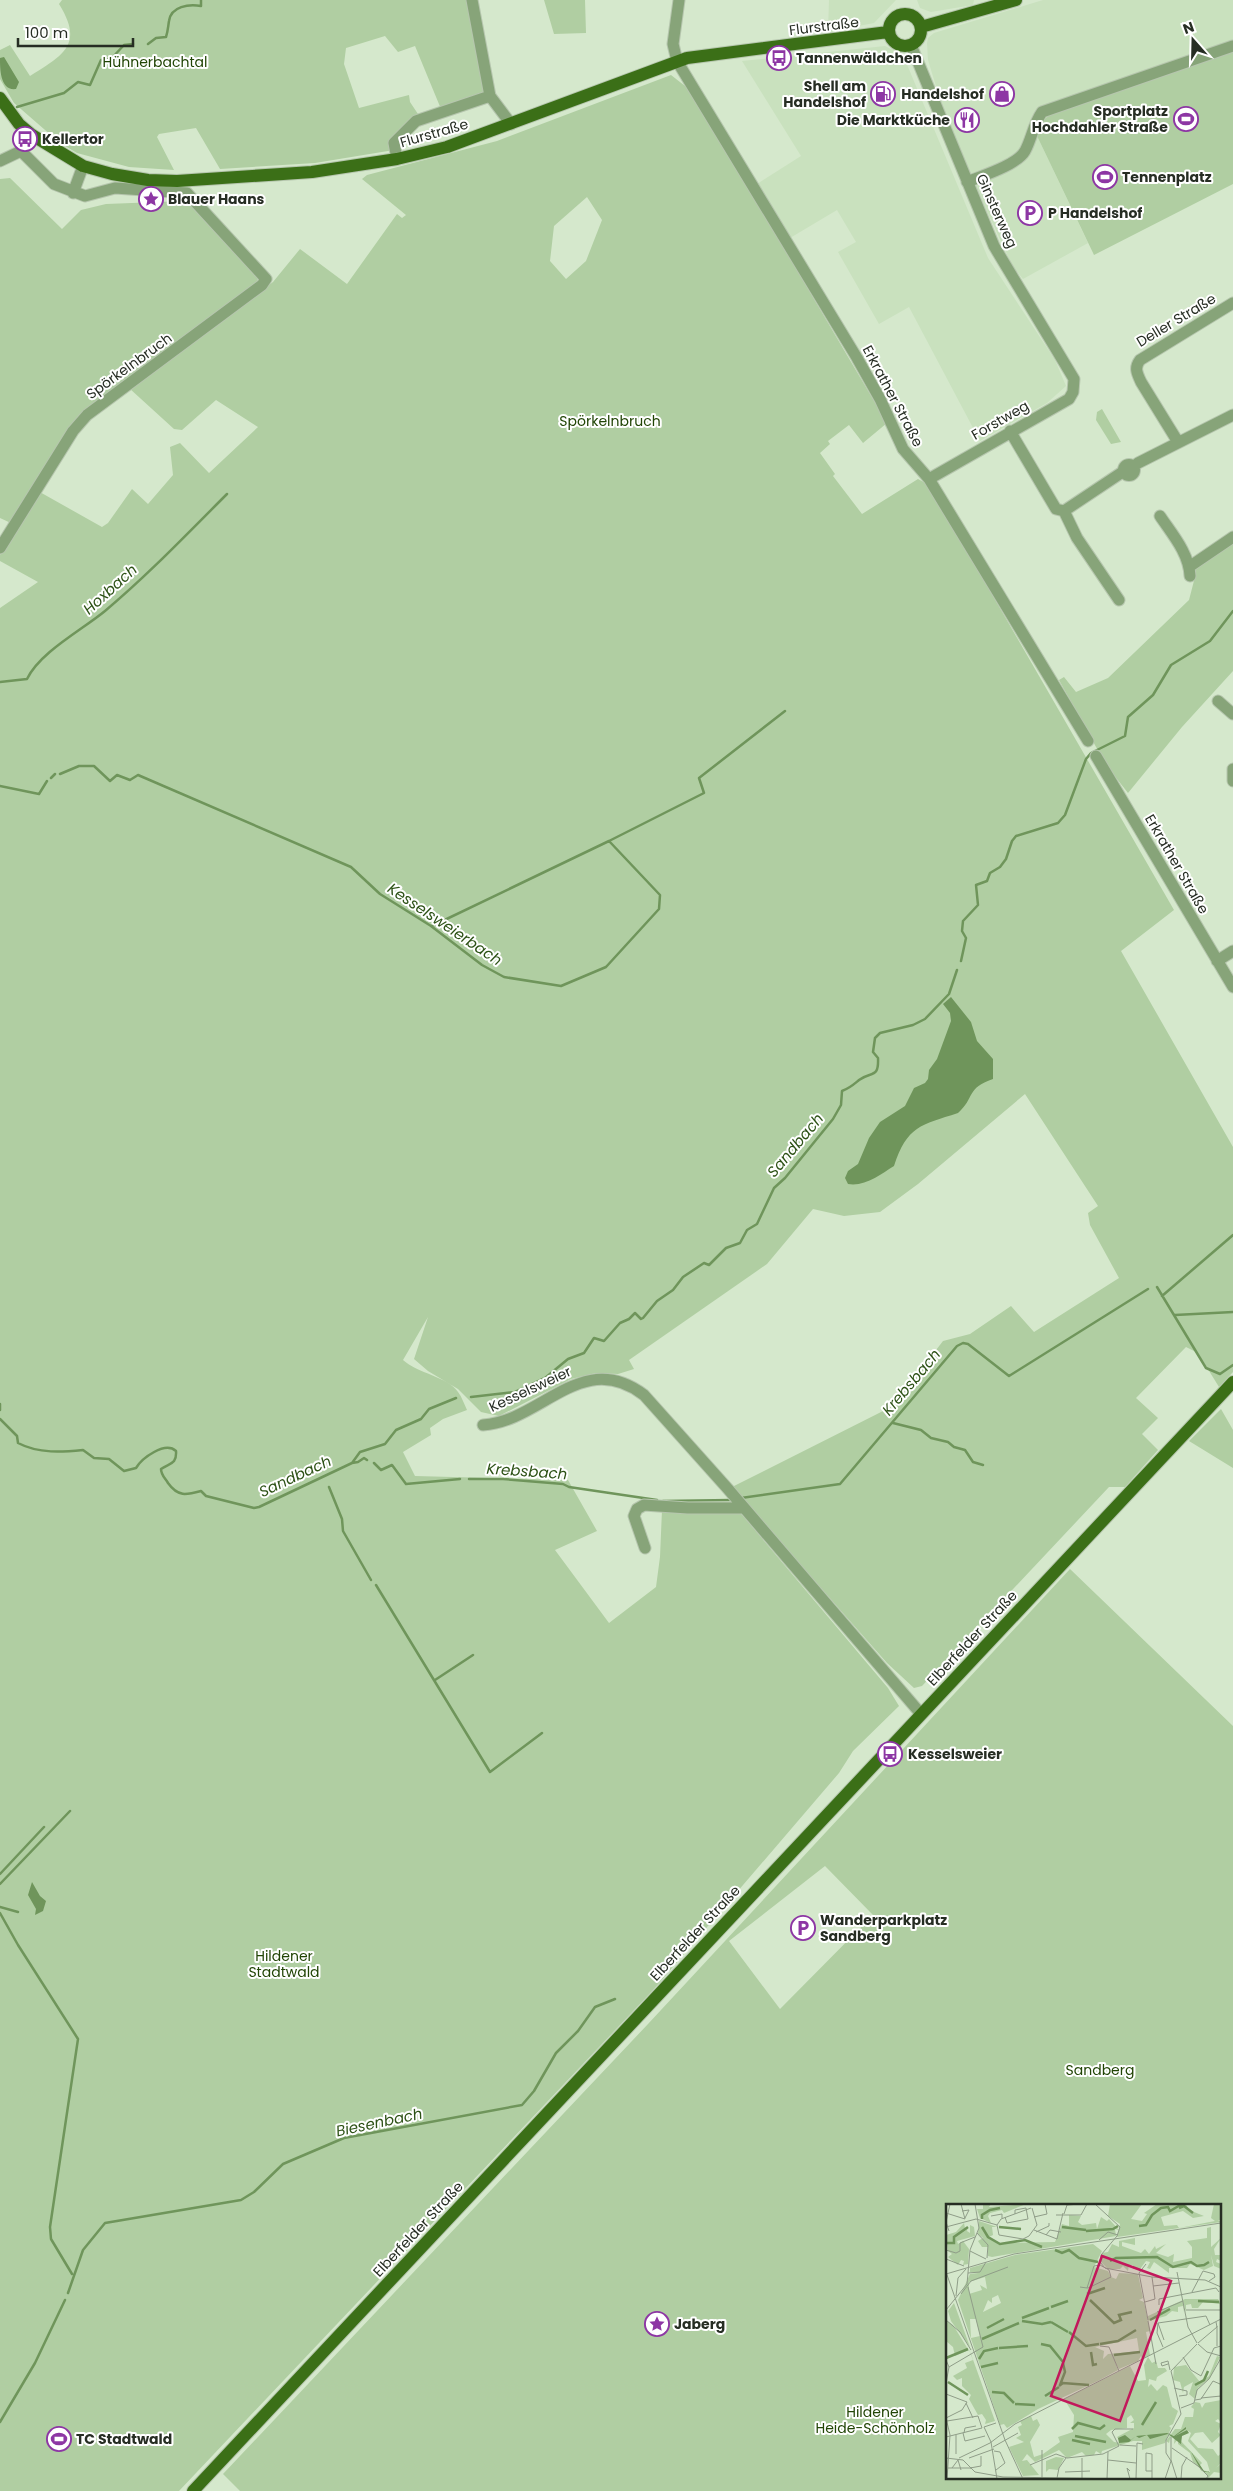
<svg xmlns="http://www.w3.org/2000/svg" width="1233" height="2491" viewBox="0 0 1233 2491" font-family="Poppins,sans-serif">
	<style>
		.built { fill: #c9e1be }
		.green { fill: #b0cea2; fill-rule: evenodd }
		.water { fill: #6f955b }
		.lines { fill: none; stroke-linecap: round; stroke-linejoin: round }
		.stream { stroke: #6f955b; stroke-width: 2.5 }
		.minor-casing { stroke: #b6c6ae; stroke-width: 13 }
		.major-casing { stroke: #b6c6ae; stroke-width: 14 }
		.minor { stroke: #87a479; stroke-width: 11 }
		.major { stroke: #3b6f17; stroke-width: 12 }
		.labels { text-anchor: middle; dominant-baseline: central; stroke-width: 4; stroke-linejoin: round; paint-order: stroke }
		.street-label { font-size: 14px; fill: #262d23; stroke: #fff }
		.poi-label { font-size: 14px; font-weight: bold; fill: #262d23; stroke: #fff; text-anchor: start }
		.park-label { font-size: 14px; fill: #214505; stroke: #fff }
		.water-label { font-size: 15px; font-style: italic; fill: #2d5216; stroke: #fff }
		.inset-river { fill: none; stroke: #6f955b; stroke-width: 2.5 }
		.inset-road { fill: none; stroke: #8f9d88; stroke-width: 1 }
		.view { fill: #c2185b; fill-opacity: 0.15; stroke: #c2185b; stroke-width: 2.5 }
		.inset-edge { fill: none; stroke: #262d23; stroke-width: 2.5 }
	</style>
	<rect width="100%" height="100%" fill="#d5e8cc"/>
	<path class="built" d="M829 0H896L874 23 828 32Z
		M917 0H974L973 5 931 12 920 8Z
		M1043 0H1233V43L1053 113 1038 138 1088 243 1023 279 1013 267 969 173 939 96 928 60 927 43 928 38 934 33Z
		M885 46 903 55 988 258 1055 360 1066 386 1047 403 980 441 909 307 879 324 838 252 856 242 837 210 790 238 757 184 801 156 742 61Z"/>
	<path class="green" d="M62 0H470L486 93 441 109 415 46 398 52 385 36 346 48 344 64 359 108 409 95 410 102 420 117 400 135V149L315 163 220 169 196 128 159 134 157 137 174 170 129 167 77 153 60 143 14 103 0 79V50L10 45 30 76C64 55 84 44 59 4Z
		M544 0H585L586 33 554 34Z
		M1233 50V184L1094 255 1038 138C1037 126 1043 119 1053 113Z
		M671 75 685 86 712 126 887 423 863 443 849 425 828 441 830 444 820 453 835 474 833 476 862 514 918 479 929 485 1174 910 1121 951 1233 1147V1372L1219 1387 1198 1353 1186 1347 1136 1398 1158 1418 1142 1434 1158 1450 1125 1487H1109L922 1686 914 1688 887 1663 732 1487 893 1406 943 1341 970 1334 1011 1306 1034 1332 1119 1278 1090 1225 1088 1213 1098 1206 1025 1094 918 1184 880 1212 844 1216 813 1209 767 1264 629 1360 634 1369 618 1374 596 1373 571 1379 499 1416 481 1412 458 1389 428 1371 414 1359 428 1317 403 1360C417 1373 448 1377 458 1392 462 1397 464 1404 467 1410L443 1419 430 1428 431 1435 403 1452 415 1476 568 1480 597 1531 555 1550 609 1623 656 1587 660 1557 662 1510H738L888 1688 899 1706 853 1751 839 1773 654 1989 179 2491H0V608L38 582 0 561V555L38 491 102 527 108 523 132 489 148 504 173 475 170 447 180 443 209 473 258 427 216 400 182 430 174 429 129 388 273 282 300 249 347 284 397 214 402 218 406 215 362 179 367 175 497 141ZM587 197 602 220 586 261 566 279 550 261 554 226Z
		M10 178 62 229 81 210 106 204 184 201 191 203 257 274 258 282 92 407 13 524 0 518V179Z
		M1102 409 1121 442 1111 444 1096 420 1097 412Z
		M1233 532V671L1182 727 1128 793 1106 765 1059 680 1064 677 1076 692 1108 678 1189 600 1196 573 1192 561Z
		M1221 1409 1233 1430V1468L1189 1441Z
		M1070 1569 1233 1726V2491H240L223 2474 648 2024ZM825 1866 873 1915 780 2009 729 1941ZM947 2205H1219V2477H947Z"/>
	<path class="water" d="M4 57 19 82 16 89C0 91 0 69 0 58Z
		M951 997 971 1022 977 1041 993 1059V1079C966 1088 975 1098 958 1113 921 1125 907 1126 894 1166 881 1174 865 1187 848 1184L845 1178 848 1171 858 1164 869 1138 880 1122 905 1106 914 1088 925 1083 928 1079 929 1070 937 1059 951 1021 950 1013 943 1004Z
		M32 1882 40 1896 46 1901 43 1911 35 1915 36 1909 28 1895Z"/>
	<g class="lines">
		<path class="stream" d="M148 44 156 38 166 37C168 31 168 27 169 21 171 6 189 4 201 6V0
			M17 107 64 93 78 82 90 85 101 60 111 59 124 45 133 44
			M0 682 27 679C40 652 82 630 105 611 148 575 187 534 227 494
			M60 774 79 766H94L110 781 117 775 130 780 138 775 351 867 380 894 431 926 482 965 504 977 561 986 606 967 659 909 660 895 609 841 704 793 699 778 785 711
			M51 778 55 774
			M0 786 39 794 47 781
			M432 926 609 841
			M961 961 966 938 962 931 963 921 978 905 976 885 987 881 990 873 1000 867 1006 859 1012 841 1016 836 1058 823 1065 815 1086 759 1091 753 1125 736 1128 717 1153 695 1171 665 1210 641 1233 611
			M1157 1287 1206 1368 1220 1374 1233 1365
			M1162 1296 1233 1235
			M1175 1315 1233 1312
			M471 1397 515 1392 545 1378 568 1359 584 1353 594 1338 604 1341 620 1323 629 1319 635 1313 641 1319 643 1318 657 1301 673 1290 683 1277 704 1263 709 1265 726 1248 740 1243 747 1230 757 1224 774 1188 785 1178 833 1119 841 1105 842 1091C850 1088 853 1085 859 1080 871 1071 879 1079 878 1058L873 1052 875 1038 880 1033 913 1025 925 1019 949 994 957 970
			M0 1404V1410
			M0 1419 17 1436 18 1443C39 1454 63 1452 83 1450L94 1458 109 1459 124 1471 136 1468C142 1458 165 1441 176 1451 177 1465 169 1463 161 1469 161 1475 165 1478 168 1483 178 1497 186 1495 201 1491L206 1496 254 1508 259 1507 352 1463 360 1452 385 1444 396 1430 421 1419 429 1409 456 1398
			M893 1423 921 1430 931 1438 948 1442 954 1447 965 1450 973 1462 983 1465
			M352 1463 358 1462 364 1458 367 1460
			M374 1463 381 1470 392 1465 406 1484 460 1479
			M469 1479H503L563 1484 569 1487 657 1500
			M329 1487 342 1519 343 1531 371 1580
			M741 1498 840 1484 957 1346 963 1343 968 1344 1009 1376 1148 1289
			M663 1501 731 1500
			M376 1585 490 1772 542 1733
			M435 1680 473 1655
			M0 1874 44 1827
			M0 1884 70 1811
			M0 1907 18 1912
			M0 1913 18 1945 78 2039 50 2227 51 2239 72 2274
			M68 2293 83 2250 105 2223 241 2200 254 2192 283 2164 344 2138 522 2105 534 2091 556 2053 578 2031 595 2007 615 1999
			M0 2422 35 2363 65 2300"/>
		<defs>
			<path id="minor" d="M472 0 490 96
				M679 0 673 44 677 61 857 358 880 399 903 449 929 479 1088 741
				M911 45 994 246 1074 379 1073 392 1069 399 929 479
				M397 159 394 143 416 121 490 96 511 124
				M0 161 21 151 54 184 85 196 115 188 187 193 266 279 262 285 87 415 73 431 0 548
				M967 182C982 176 1017 165 1025 151 1032 138 1033 125 1042 112L1233 46
				M73 193 83 166
				M1010 431 1056 509 1064 511
				M1178 442 1141 382C1137 373 1134 368 1140 360L1233 303
				M1138 463 1233 415
				M1123.5 470a5.5 5.5 0 1 1 11 0a5.5 5.5 0 1 1-11 0Z
				M1160 516C1172 534 1189 553 1190 576
				M1189 567 1233 537
				M1119 600 1077 538 1064 511 1124 471
				M1218 701 1233 714
				M1096 756 1233 987
				M1233 769V781
				M1217 961 1233 951
				M483 1425C542 1421 582 1348 644 1395L728 1489 921 1714
				M645 1548 634 1516 637 1509 644 1505 688 1508H744"/>
			<path id="major" d="M889 30a16 16 0 1 1 32 0a16 16 0 1 1-32 0Z
				M921 27 1016 0
				M0 98 19 124 32 135 83 166 112 174 148 180 177 181 312 172 397 159 447 147 687 58 888 32
				M193 2491 1233 1382"/>
		</defs>
		<use href="#minor" class="minor-casing"/>
		<use href="#major" class="major-casing"/>
		<use href="#minor" class="minor"/>
		<use href="#major" class="major"/>
	</g>
	<defs>
		<symbol id="bus-ring" viewBox="-11 -11 22 22"><circle r="9.5" fill="#fff" stroke="#8d36a4" stroke-width="1.5"/><path d="M-5-6H5V4H4V6H2V4H-2V6H-4V4H-5ZM-3.5-4V0h7V-4ZM-3.5 1.2v1.5H-2V1.2ZM2 1.2v1.5H3.5V1.2Z" fill="#8d36a4"/></symbol>
		<symbol id="fuel-ring" viewBox="-11 -11 22 22"><circle r="9.5" fill="#fff" stroke="#8d36a4" stroke-width="1.5"/><path d="M-5.5-6h7V0h2V4h1.3V-2.5L3-4.5l.8-.8L6-3V5H2.5V1h-1V6h-7ZM-4.2-4.7v3.2H.2V-4.7Z" fill="#8d36a4"/></symbol>
		<symbol id="shop-ring" viewBox="-11 -11 22 22"><circle r="9.5" fill="#fff" stroke="#8d36a4" stroke-width="1.5"/><path d="M-5-2.5h2.3a2.7 3.5 0 0 1 5.4 0H5L5.5 6h-11ZM-1.5-2.5h3a1.5 2.3 0 0 0-3 0Z" fill="#8d36a4"/></symbol>
		<symbol id="stadium-ring" viewBox="-11 -11 22 22"><circle r="9.5" fill="#fff" stroke="#8d36a4" stroke-width="1.5"/><path d="M0-5a6.5 5 0 1 0 0 10a6.5 5 0 1 0 0-10ZM-3.5-1.8h7v3.6h-7Z" fill="#8d36a4"/></symbol>
		<symbol id="restaurant-ring" viewBox="-11 -11 22 22"><circle r="9.5" fill="#fff" stroke="#8d36a4" stroke-width="1.5"/><path d="M-5-6h1v4h1v-4h1v4h1v-4h1v5L-1.5 .5V6h-2V.5L-5-1ZM5-6V6H3V1.5H1.5Q1.5-4 5-6Z" fill="#8d36a4"/></symbol>
		<symbol id="sight-ring" viewBox="-11 -11 22 22"><circle r="9.5" fill="#fff" stroke="#8d36a4" stroke-width="1.5"/><path d="M0-6L1.8-2.2L6-1.7L2.9 1.2L3.7 5.4L0 3.3L-3.7 5.4L-2.9 1.2L-6-1.7L-1.8-2.2Z" fill="#8d36a4"/></symbol>
		<symbol id="parking-ring" viewBox="-11 -11 22 22"><circle r="9.5" fill="#fff" stroke="#8d36a4" stroke-width="1.5"/><path d="M-3.5-5.5H1a3.5 3.5 0 0 1 0 7H-1V5.5H-3.5ZM-1-3.4V-.6H.8a1.4 1.4 0 0 0 0-2.8Z" fill="#8d36a4"/></symbol>
	</defs>
	<g fill-rule="evenodd">
		<use href="#bus-ring" x="765" y="44" width="28" height="28"/>
		<use href="#fuel-ring" x="869" y="80" width="28" height="28"/>
		<use href="#shop-ring" x="988" y="80" width="28" height="28"/>
		<use href="#stadium-ring" x="1172" y="105" width="28" height="28"/>
		<use href="#restaurant-ring" x="953" y="106" width="28" height="28"/>
		<use href="#bus-ring" x="11" y="125" width="28" height="28"/>
		<use href="#stadium-ring" x="1091" y="163" width="28" height="28"/>
		<use href="#sight-ring" x="137" y="185" width="28" height="28"/>
		<use href="#parking-ring" x="1016" y="199" width="28" height="28"/>
		<use href="#bus-ring" x="876" y="1740" width="28" height="28"/>
		<use href="#parking-ring" x="789" y="1914" width="28" height="28"/>
		<use href="#sight-ring" x="643" y="2310" width="28" height="28"/>
		<use href="#stadium-ring" x="45" y="2425" width="28" height="28"/>
	</g>
	<g class="labels">
		<g class="street-label">
			<text transform="translate(824 26) rotate(-7)">Flurstraße</text>
			<text transform="translate(434 133) rotate(-16)">Flurstraße</text>
			<text transform="translate(997 211) rotate(66)">Ginsterweg</text>
			<text transform="translate(1176 320) rotate(-31)">Deller Straße</text>
			<text transform="translate(129 366) rotate(-36)">Spörkelnbruch</text>
			<text transform="translate(893 396) rotate(62)">Erkrather Straße</text>
			<text transform="translate(1000 420) rotate(-30)">Forstweg</text>
			<text transform="translate(1177 864) rotate(60)">Erkrather Straße</text>
			<text transform="translate(530 1389) rotate(-25)">Kesselsweier</text>
			<text transform="translate(972 1638) rotate(-47)">Elberfelder Straße</text>
			<text transform="translate(695 1933) rotate(-47)">Elberfelder Straße</text>
			<text transform="translate(418 2229) rotate(-47)">Elberfelder Straße</text>
		</g>
		<g class="poi-label">
			<text x="796" y="58">Tannenwäldchen</text>
			<text x="866" y="86" text-anchor="end">Shell am<tspan x="866" dy="16">Handelshof</tspan></text>
			<text x="984" y="94" text-anchor="end">Handelshof</text>
			<text x="1168" y="111" text-anchor="end">Sportplatz<tspan x="1168" dy="16">Hochdahler Straße</tspan></text>
			<text x="950" y="120" text-anchor="end">Die Marktküche</text>
			<text x="42" y="139">Kellertor</text>
			<text x="1122" y="177">Tennenplatz</text>
			<text x="168" y="199">Blauer Haans</text>
			<text x="1048" y="213">P Handelshof</text>
			<text x="908" y="1754">Kesselsweier</text>
			<text x="820" y="1920">Wanderparkplatz<tspan x="820" dy="16">Sandberg</tspan></text>
			<text x="674" y="2324">Jaberg</text>
			<text x="76" y="2439">TC Stadtwald</text>
		</g>
		<g class="park-label">
			<text x="155" y="62">Hühnerbachtal</text>
			<text x="610" y="421">Spörkelnbruch</text>
			<text x="284" y="1956">Hildener<tspan x="284" dy="16">Stadtwald</tspan></text>
			<text x="1100" y="2070">Sandberg</text>
			<text x="875" y="2412">Hildener<tspan x="875" dy="16">Heide-Schönholz</tspan></text>
		</g>
		<g class="water-label">
			<text transform="translate(110 589) rotate(-42)">Hoxbach</text>
			<text transform="translate(445 924) rotate(34)">Kesselsweierbach</text>
			<text transform="translate(795 1145) rotate(-50)">Sandbach</text>
			<text transform="translate(911 1382) rotate(-50)">Krebsbach</text>
			<text transform="translate(527 1471) rotate(4)">Krebsbach</text>
			<text transform="translate(295 1476) rotate(-25)">Sandbach</text>
			<text transform="translate(379 2122) rotate(-12)">Biesenbach</text>
		</g>
	</g>
	<g transform="translate(946 2204)">
		<rect width="275" height="275" fill="#d5e8cc"/>
		<path d="M37 0H45L43 3 80 0 58 9 56 6 44 9 42 12 45 19 34 14 31 5H37ZM164 0H196L185 15 196 17 201 10 198 9 211 0H240L243 6 258 12 247 14 237 7 215 13 218 22 231 21 233 24 269 17 265 14 268 0H275V16H272L275 18 171 33 174 20 162 12ZM123 11 135 12 132 18 136 21 150 19 151 25 155 13 161 17 163 15 173 26 169 25 170 32 46 53 42 52V43H36L32 37 37 34 32 30 33 17 51 23H46L47 31 43 33 54 39 109 38 116 20 123 22ZM18 19 19 24 22 23 21 27 24 29V21L28 23 29 32 11 37 12 40 17 37 23 45 22 60 17 61 18 57 15 56 12 61 2 53 6 50 2 47 0 31 10 28ZM265 23V43L275 34 268 45 269 51H275V57L271 55 270 58 275 60V65L268 62 265 51 267 62 258 66 244 60 241 64H223V69L208 58 204 65 201 64 204 58 200 57 194 65H187V61H183L182 67 177 62 174 65H162L155 58 156 49 162 48 166 40 173 43V37L189 34V41L176 38V42L195 49 199 45 203 50 209 42 210 45 220 40 210 49 222 53 228 50 227 58 246 54V43L241 37 261 34V24ZM147 40 156 47 148 63 162 67 165 73 170 75 173 69 192 70 197 94 193 96 198 98 202 117V112L239 95H272L275 100 257 98 252 104H246L245 100 240 101V108L238 101V108L237 102 232 103V108L226 107 220 112 202 117 204 127 200 128 204 151 196 155 195 152 192 157 173 165 169 158 172 166 152 177 92 205 61 224 58 220 54 221 12 96 24 70 32 69 24 68V64L69 51ZM39 73 41 85 34 81 36 86 23 90V78ZM52 91 55 99 37 108 42 96 46 99V94ZM24 115H30L34 132 25 134ZM191 134 193 147 162 150 157 155 158 147 149 143ZM8 99 24 143 5 117 2 107ZM0 116 7 121 25 150 49 217 39 220 40 216 36 210 32 211 23 195 25 191 16 182V174L11 176 7 172 21 164 19 159 27 156 23 146 9 152 7 143 0 137ZM271 152 274 153 264 174 252 184 249 195 243 190 247 178 238 183 237 189 234 178 227 176 228 163 240 161 254 178 263 172ZM202 153 206 159 210 157 212 164H219L221 167 211 173 210 177 203 175 202 183 205 180 211 187 217 181 221 183 226 203 232 207 227 220 223 222 225 224 219 239 196 246V265V237H187L156 247 155 250 150 247 148 251 140 252 136 248 121 254 113 246 89 258 81 250 76 257 81 256 93 271 77 272 63 243 78 238 70 234 75 231 72 223 76 221 74 217 85 212 87 217 91 215 94 221 84 238 88 253 97 250 114 238 112 233 127 228 128 211 118 195 184 162 192 177 200 176 198 161ZM185 211 188 216 184 219H188V224L171 233 175 239 168 238 160 230 165 226 181 224V214ZM275 196V218L272 215 269 217 275 220 272 228 275 231 266 239 257 228 249 229 244 235 252 244 267 245 272 252 275 250V259L270 264 275 260V269L268 268 261 275 262 272 247 258 244 249 232 240V235L228 240 229 232 225 231 223 239 220 237 229 225H235L239 213H247L248 205 245 203 249 198 254 199 256 204 259 199ZM241 226 245 229 242 237 261 258 264 268 256 266 253 262 256 259 230 232ZM110 253 118 254 112 266 103 265 100 268V257Z" fill="#b0cea2" fill-rule="evenodd"/>
		<path d="M240 223V225L229 232 241 226 243 229 236 232 235 240 246 249 258 267H261L264 269 262 267 258 268 255 266 245 248 222 230 204 235 201 231 193 234 190 232 183 238 173 239 172 234 179 231 185 236 190 232 221 229 228 232Z" fill="#6f955b"/>
		<path class="inset-river" d="M233 4 238 2 247 9M36 15V11L44 6 54 4M193 22 200 21 206 11 215 4 222 3 224 7 236 0M36 23 42 33 54 40 79 36 96 43M53 23 75 25M116 23 140 26M140 27 167 25 172 22M0 39H8V33L22 23M109 46 116 49 123 46 133 54 152 58M164 57 170 54 211 53 227 63 245 58 251 62 258 61 263 58M141 90 159 84M144 96 168 119 175 116 173 111 186 108M252 97 273 98M105 103 122 97M76 114 103 104M204 116 224 105M76 117 96 120 105 118M105 118 122 128M41 124 58 115M123 128 140 142 153 140M36 135 73 119M95 140 104 142 117 158M154 140 172 137 190 126M53 144 82 142M145 148 147 161 151 160M168 151 194 148M0 154 22 145M33 155 38 147 52 144M35 163 52 159M2 178 22 191M114 181 119 168 117 159M249 181 258 176 262 167M113 182 117 179 143 181M46 188 58 189 68 199M99 192 113 183M69 200 89 201M196 221 210 198M126 225 132 219 154 225 159 221M129 232 160 238M126 236 144 240"/>
		<path class="inset-road" d="M15 0 19 15M149 0 174 23 171 32 155 51 154 58 159 64 206 73 259 76 275 83M85 4 55 15 51 21 53 31 77 35 83 32 91 21 86 4M16 7 23 6 19 14M0 9 19 15M118 10 121 1 134 0M110 11H135L141 0M45 12 56 10V14M59 13 61 19 82 15 80 4 69 6V10M88 13 101 10 99 0M0 23 30 15 51 21M88 26 111 35 117 9M3 27 0 18 4 0M90 28 103 22V19M31 29 42 41 41 54M100 31 104 26 115 28M153 36 162 28 172 31M0 46 10 49 14 47V39L29 33M24 47 40 55M0 55 18 62M200 60 193 69 202 116M0 68 59 236 77 275M231 68 242 123 251 139M22 69 34 68 40 58M0 70 68 50 275 19M207 82 233 79M134 83 141 84H142L165 73 163 66 154 61 148 62 141 84M246 88 257 67 268 70 269 73 263 77M15 90 25 77 62 63M10 92 12 74 20 65M199 98 209 95 206 73M213 101V95L270 84 273 88M0 106 21 80 24 46 33 24 29 0M240 106H275M211 108 237 97M0 116 14 128 25 146M202 117 210 160M212 119 260 112 264 121M212 119 211 129 217 143M212 119 218 136M252 139 271 123 270 118M252 140 261 148 275 152M154 142 163 143 173 167M271 142V122M237 153 245 166 255 172 268 144 275 142M0 156 3 163 0 179M222 160 216 162 215 159 222 157 224 166M3 163 37 143 22 83M228 184 241 187V191L233 192M0 190 21 198 16 206 0 214M255 194 275 192M249 196 255 195 267 177 274 180M20 199 27 214M235 204 248 199 251 186 263 175 275 154M0 214 4 231 1 275M1 217 32 212M17 229 19 237 39 232M18 229 19 224 30 222M10 231V250M0 233 36 224 32 212M225 233V256M45 238 51 275M45 238 38 223 50 219M174 241 190 242M47 243 72 229M226 244 252 262 262 272 260 275M48 247 54 248 59 259 50 266M0 254 17 256 29 268 57 273 180 275M13 254 44 239 69 220 275 115M23 254 48 245M136 254V274M162 256 190 259M225 256 231 275M84 261 110 250 121 254 157 250 173 242 166 228 169 225H187M2 264H26M6 264 12 256 15 266M24 264 35 262V252M184 267 181 264 184 275M119 268 144 267M111 274 113 264 120 254M96 275V246M161 275 162 248M190 275 191 239 197 240M206 275V250L200 249V267H206M219 275 225 257 220 249V236L235 210 225 167 251 140M235 275 236 262 241 253"/>
		<path class="view" d="M156 52 225 77 174 217 105 192Z"/>
		<rect width="275" height="275" class="inset-edge"/>
	</g>
	<g transform="translate(1193 40) rotate(340)" stroke="#ffffff" stroke-width="4" paint-order="stroke">
	<path d="M0-4L9 19L0 12L-9 19Z" fill="#262d23"/>
	<text y="-8" font-size="14" font-weight="bold" text-anchor="middle" fill="#262d23">N</text>
	</g>
	<path d="M18 38v8h115v-8" fill="none" stroke="#262d23" stroke-width="2.5"/>
	<text x="25" y="38" font-size="15" fill="#262d23" stroke="#ffffff" stroke-width="4" paint-order="stroke">100 m</text>
</svg>
